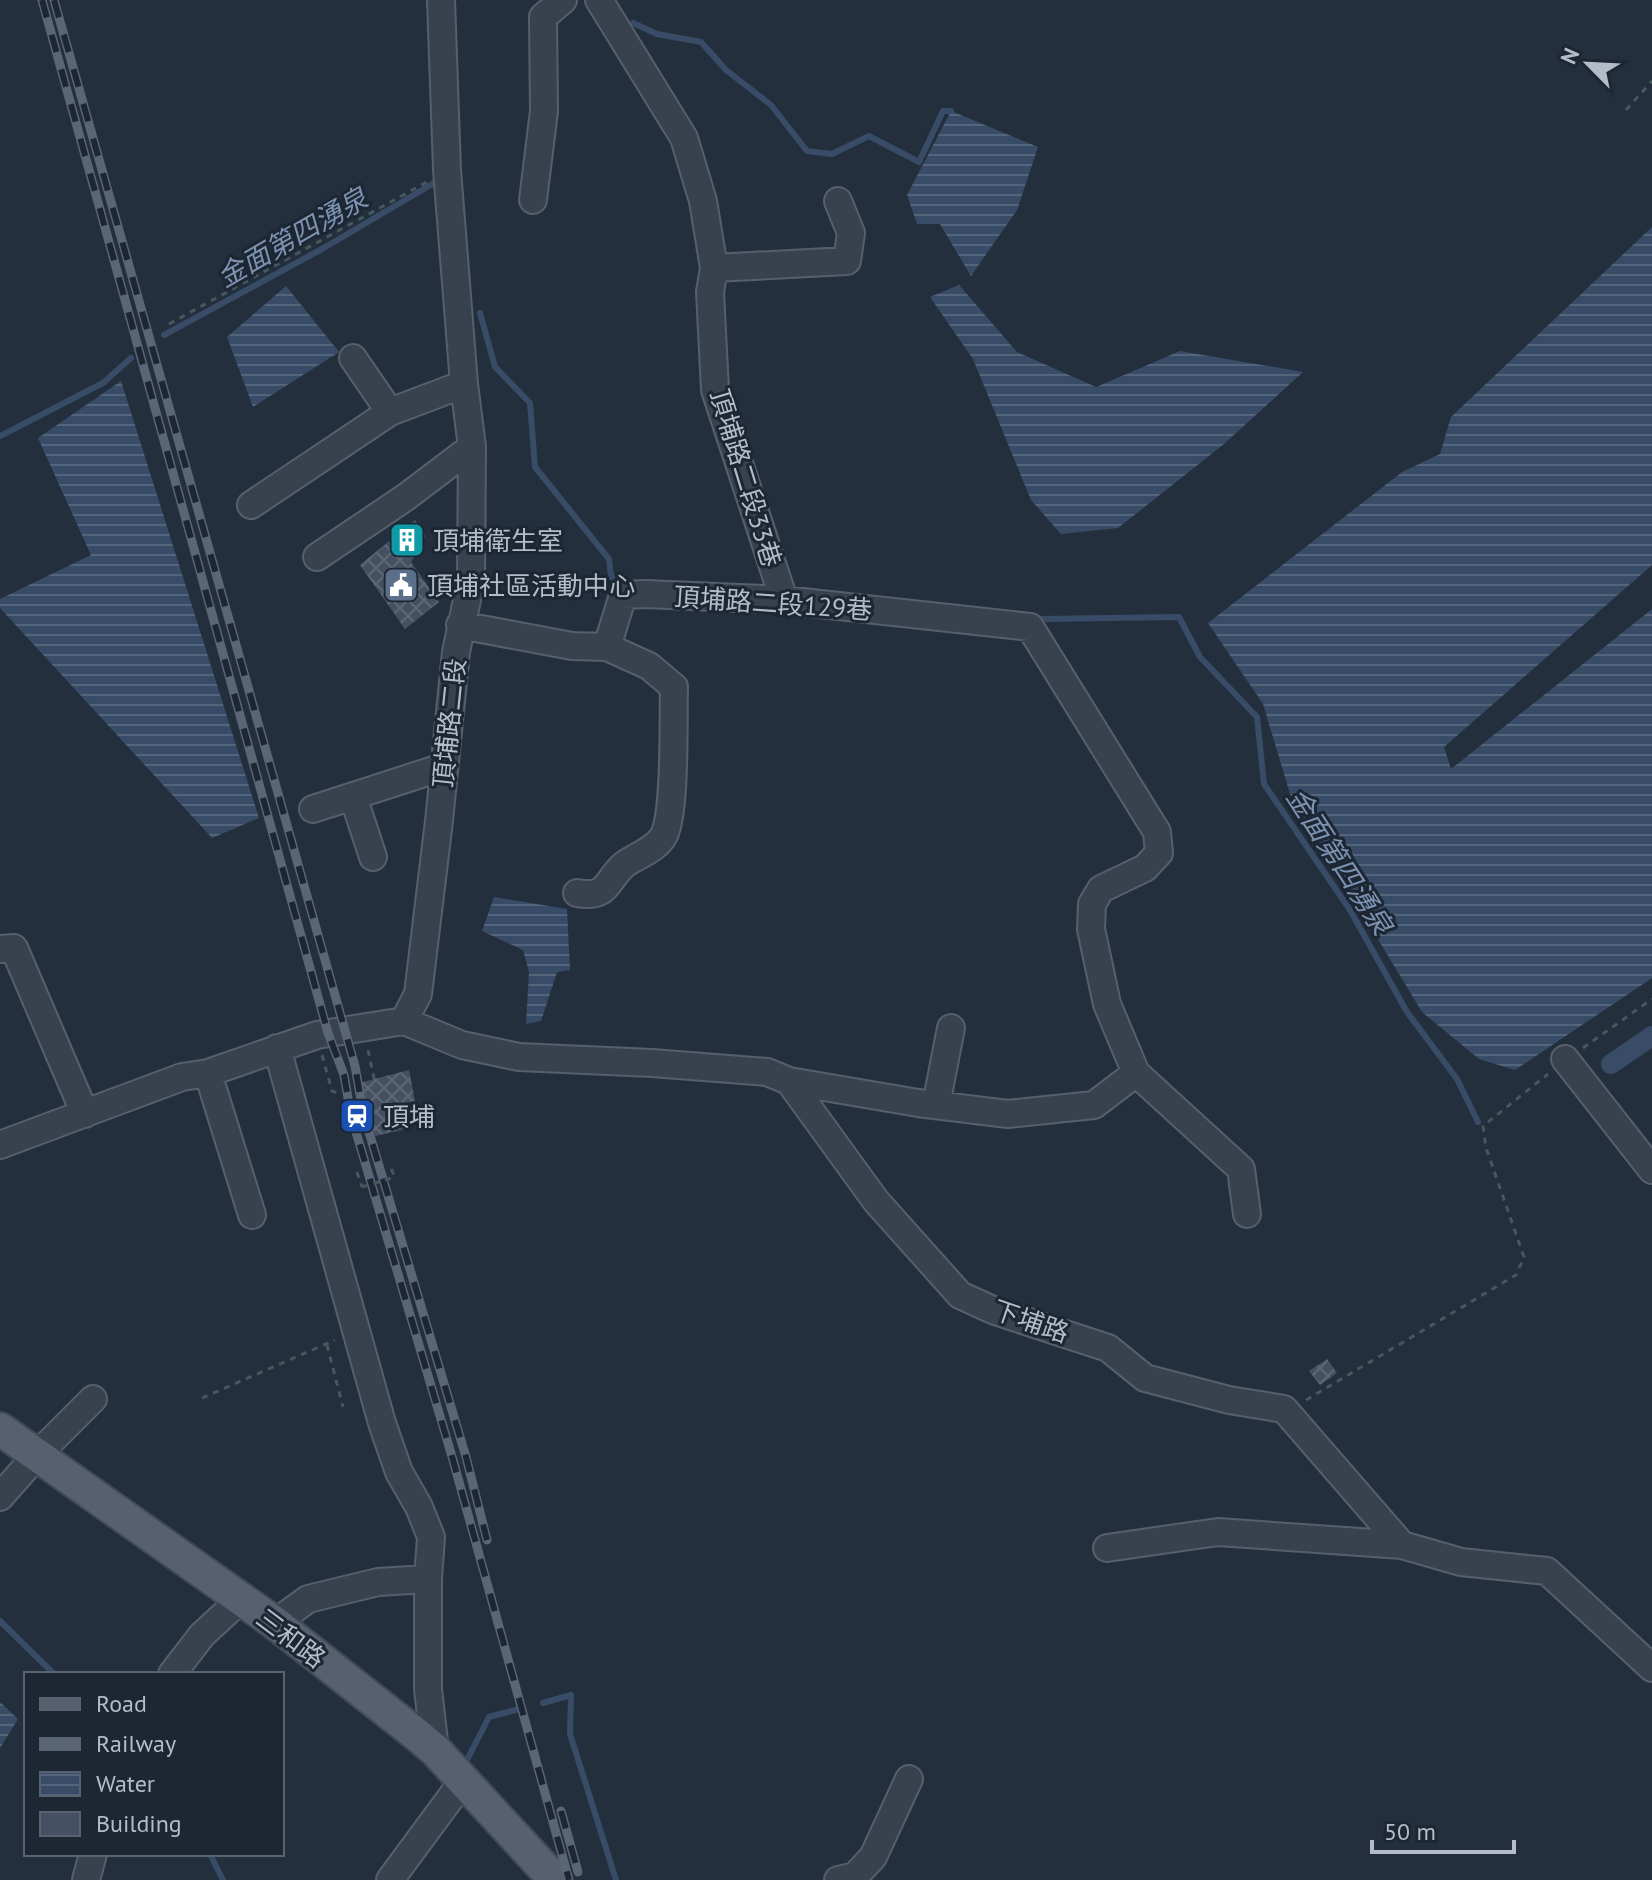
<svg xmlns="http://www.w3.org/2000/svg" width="1652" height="1880" viewBox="0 0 1652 1880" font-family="'PT Sans','Noto Sans TC',sans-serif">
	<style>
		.water { fill: url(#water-rules) }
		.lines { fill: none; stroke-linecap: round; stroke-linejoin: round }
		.stream { stroke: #394c67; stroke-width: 6 }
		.canal { stroke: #394c67; stroke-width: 20 }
		.building { fill: url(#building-cross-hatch) }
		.minor-casing { stroke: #565f6c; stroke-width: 30 }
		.major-casing { stroke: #414a57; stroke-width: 36 }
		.path { stroke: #44595c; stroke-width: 3; stroke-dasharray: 6 6; stroke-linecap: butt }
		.minor { stroke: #38414e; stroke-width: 26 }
		.major { stroke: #56606e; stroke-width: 32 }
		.rail-casing { stroke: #5a6575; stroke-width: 9 }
		.rail { stroke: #1d2633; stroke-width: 6; stroke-dasharray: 18; stroke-linecap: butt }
		.path-bridge { stroke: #44595c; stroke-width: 3; stroke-dasharray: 6 6; stroke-linecap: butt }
		.labels { text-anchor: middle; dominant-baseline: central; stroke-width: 6; stroke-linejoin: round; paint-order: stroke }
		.street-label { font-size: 26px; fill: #b4bcc9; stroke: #1d2633 }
		.poi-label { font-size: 26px; fill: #b4bcc9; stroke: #1d2633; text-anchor: start }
		.water-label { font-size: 28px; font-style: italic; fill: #7c92b1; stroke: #1d2633 }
	</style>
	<defs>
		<pattern id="water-rules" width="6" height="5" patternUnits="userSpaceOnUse" patternTransform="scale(2)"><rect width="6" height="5" fill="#394c67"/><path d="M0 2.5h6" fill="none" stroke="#53647b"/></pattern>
		<pattern id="building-cross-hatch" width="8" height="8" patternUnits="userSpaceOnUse" patternTransform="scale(2)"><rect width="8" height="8" fill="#455162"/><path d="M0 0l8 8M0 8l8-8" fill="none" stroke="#5d6877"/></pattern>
	</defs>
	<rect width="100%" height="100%" fill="#242f3e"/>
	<path class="water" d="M951 111 1038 147 1017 210 971 276 940 224H917L907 195Z
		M1652 227V565L1444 747 1451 769 1652 609V978L1515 1070 1479 1059 1422 1012 1290 794 1263 704 1208 623 1402 472 1440 454 1451 417Z
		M959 285 1017 352 1096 387 1180 351 1303 372 1224 444 1118 528 1061 534 1031 500 973 359 930 297Z
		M286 286 339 352 253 407 227 337Z
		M121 381 259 818 212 838 0 608V599L91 555 38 438Z
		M494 897 567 909 570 970 557 972 541 1021 526 1024 529 972 523 950 482 931Z
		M0 1702 18 1719 0 1748Z"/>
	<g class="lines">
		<path class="stream" d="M633 23 657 34 701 42 726 70 771 105 807 151 832 154 869 136 919 162 943 111H951
			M480 313 495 367 530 403 535 467 609 559 611 576 619 587
			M164 335 322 249 434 183 440 185
			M0 436 103 383 131 358
			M1041 619 1179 617 1200 657 1257 717 1264 784 1350 910 1407 1012 1457 1079 1478 1122
			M0 1621 54 1674
			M543 1703 571 1695 570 1734 616 1880
			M467 1760 489 1717 519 1709
			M210 1854 223 1880"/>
		<path class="canal" d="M1611 1064 1652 1036"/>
	</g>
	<path class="building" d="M415 520 425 536 411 562 439 602 405 629 360 565Z
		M409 1070 415 1101 399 1105 406 1129 375 1136 359 1083Z
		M1327 1359 1337 1373 1320 1385 1309 1371Z"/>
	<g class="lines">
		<defs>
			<path id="minor" d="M599 0 684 138 703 201 714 268 710 292 715 390 784 600
				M533 200 544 111 543 17 563 0
				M714 268 847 261 851 233 838 201
				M353 358 390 412
				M251 505 390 412 464 384
				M317 557 406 497 472 447
				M460 625 572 646 607 647 623 595 646 594 784 600 1030 627 1157 832 1159 853 1145 868 1101 889 1092 904 1091 929 1107 1004 1136 1073 1241 1169 1247 1214
				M353 796 373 857
				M313 809 443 767
				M577 893C610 899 606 879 625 864 638 855 657 849 664 835 676 811 673 717 674 687L649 666 607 647
				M0 949 14 948 85 1114
				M404 1021 418 994 439 821 456 652 471 581 472 447 464 384 447 170 441 0
				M277 1048 382 1423 399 1472 419 1507 431 1537 428 1579V1689L435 1750
				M1565 1059 1652 1170
				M208 1073 252 1215
				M789 1081 918 1103 1008 1114 1094 1105 1136 1073
				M936 1105 951 1028
				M0 1145 182 1077 208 1073 317 1035 404 1021 462 1045 519 1057 652 1063 767 1072 789 1081 876 1201 960 1295 995 1311 1108 1348 1145 1378 1229 1400 1284 1409 1402 1545 1461 1562 1547 1571 1652 1668
				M0 1497 37 1455 93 1399
				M1107 1548 1218 1532 1402 1545
				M275 1623 308 1599 378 1582 428 1579
				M172 1674 202 1635 240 1600
				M86 1880 93 1854
				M390 1880 463 1781
				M838 1880 855 1876 873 1857 909 1779"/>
			<path id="major" d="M0 1429 275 1623 416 1734 435 1750 555 1880"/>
		</defs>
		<use href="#minor" class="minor-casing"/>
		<use href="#major" class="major-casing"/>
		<path class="path" d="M1626 110 1652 81
			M169 324 427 182
			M1583 1048 1652 999
			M368 1050 376 1087 371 1088
			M322 1055 332 1091 337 1093
			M391 1169 395 1177
			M357 1172 362 1187
			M327 1345 343 1407
			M202 1398 335 1340
			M1306 1400 1516 1275 1524 1257 1486 1148 1483 1126 1548 1074"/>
		<use href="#minor" class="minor"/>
		<use href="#major" class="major"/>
		<defs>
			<path id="rail" d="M42 0 328 1033 344 1075 351 1115 453 1460 569 1880
				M54 0 355 1066 363 1112 466 1457 487 1540
				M561 1811 578 1872"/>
		</defs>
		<use href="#rail" class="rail-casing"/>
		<use href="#rail" class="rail"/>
		<path class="path-bridge" d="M362 1187 395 1177"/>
	</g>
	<defs>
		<symbol id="building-square" viewBox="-11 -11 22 22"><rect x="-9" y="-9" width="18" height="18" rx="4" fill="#0f9aa8" stroke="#1d2633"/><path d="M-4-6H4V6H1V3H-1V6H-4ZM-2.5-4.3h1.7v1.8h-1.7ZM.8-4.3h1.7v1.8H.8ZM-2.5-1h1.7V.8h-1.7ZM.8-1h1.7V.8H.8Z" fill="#fff"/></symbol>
		<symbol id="civic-square" viewBox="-11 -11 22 22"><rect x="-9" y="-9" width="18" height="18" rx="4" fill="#5c6f8a" stroke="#1d2633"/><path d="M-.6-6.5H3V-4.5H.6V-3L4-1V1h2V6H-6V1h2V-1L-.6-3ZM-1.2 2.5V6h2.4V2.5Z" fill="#fff"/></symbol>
		<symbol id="station-square" viewBox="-11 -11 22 22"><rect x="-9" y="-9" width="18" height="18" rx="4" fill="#1a4fb4" stroke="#1d2633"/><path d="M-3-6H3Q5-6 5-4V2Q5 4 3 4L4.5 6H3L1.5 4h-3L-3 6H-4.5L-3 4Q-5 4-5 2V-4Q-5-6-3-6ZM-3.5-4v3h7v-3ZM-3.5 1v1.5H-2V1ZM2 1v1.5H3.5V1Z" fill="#fff"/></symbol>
	</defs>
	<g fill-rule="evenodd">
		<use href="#building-square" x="387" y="520" width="40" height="40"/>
		<use href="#civic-square" x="381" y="565" width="40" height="40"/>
		<use href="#station-square" x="337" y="1096" width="40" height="40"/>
	</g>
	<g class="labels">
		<g class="street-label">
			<text transform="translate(746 478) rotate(73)">頂埔路二段33巷</text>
			<text transform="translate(773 603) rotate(4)">頂埔路二段129巷</text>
			<text transform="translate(449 723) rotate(-84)">頂埔路二段</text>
			<text transform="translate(1031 1321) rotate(19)">下埔路</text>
			<text transform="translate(291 1638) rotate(37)">三和路</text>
		</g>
		<g class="poi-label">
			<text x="433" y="540">頂埔衛生室</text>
			<text x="427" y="585">頂埔社區活動中心</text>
			<text x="383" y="1116">頂埔</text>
		</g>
		<g class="water-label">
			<text transform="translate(292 237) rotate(-30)">金面第四湧泉</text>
			<text transform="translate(1340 861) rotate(57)">金面第四湧泉</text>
		</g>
	</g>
	<rect x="24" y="1672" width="260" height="184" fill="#1d2633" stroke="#59626f" stroke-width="2"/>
	<rect x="40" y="1698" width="40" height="12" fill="#56606e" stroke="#59626f" stroke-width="2"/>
	<text x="96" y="1712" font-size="24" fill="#b4bcc9">Road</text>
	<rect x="40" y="1738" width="40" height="12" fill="#5a6575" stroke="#59626f" stroke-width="2"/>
	<text x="96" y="1752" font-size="24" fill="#b4bcc9">Railway</text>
	<rect x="40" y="1772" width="40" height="24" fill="url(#water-rules)" stroke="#59626f" stroke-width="2"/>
	<text x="96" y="1792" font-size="24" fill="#b4bcc9">Water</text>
	<rect x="40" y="1812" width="40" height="24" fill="#455162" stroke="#59626f" stroke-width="2"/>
	<text x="96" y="1832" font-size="24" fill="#b4bcc9">Building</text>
	<g transform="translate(1588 64) rotate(294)" stroke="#1d2633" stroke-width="6" paint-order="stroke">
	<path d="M0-6L14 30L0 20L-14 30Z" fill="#b4bcc9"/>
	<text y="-12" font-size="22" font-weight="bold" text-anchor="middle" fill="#b4bcc9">N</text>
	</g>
	<path d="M1372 1840v12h142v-12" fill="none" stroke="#b4bcc9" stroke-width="4"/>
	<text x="1384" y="1840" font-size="24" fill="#b4bcc9" stroke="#1d2633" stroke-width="6" paint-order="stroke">50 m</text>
</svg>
